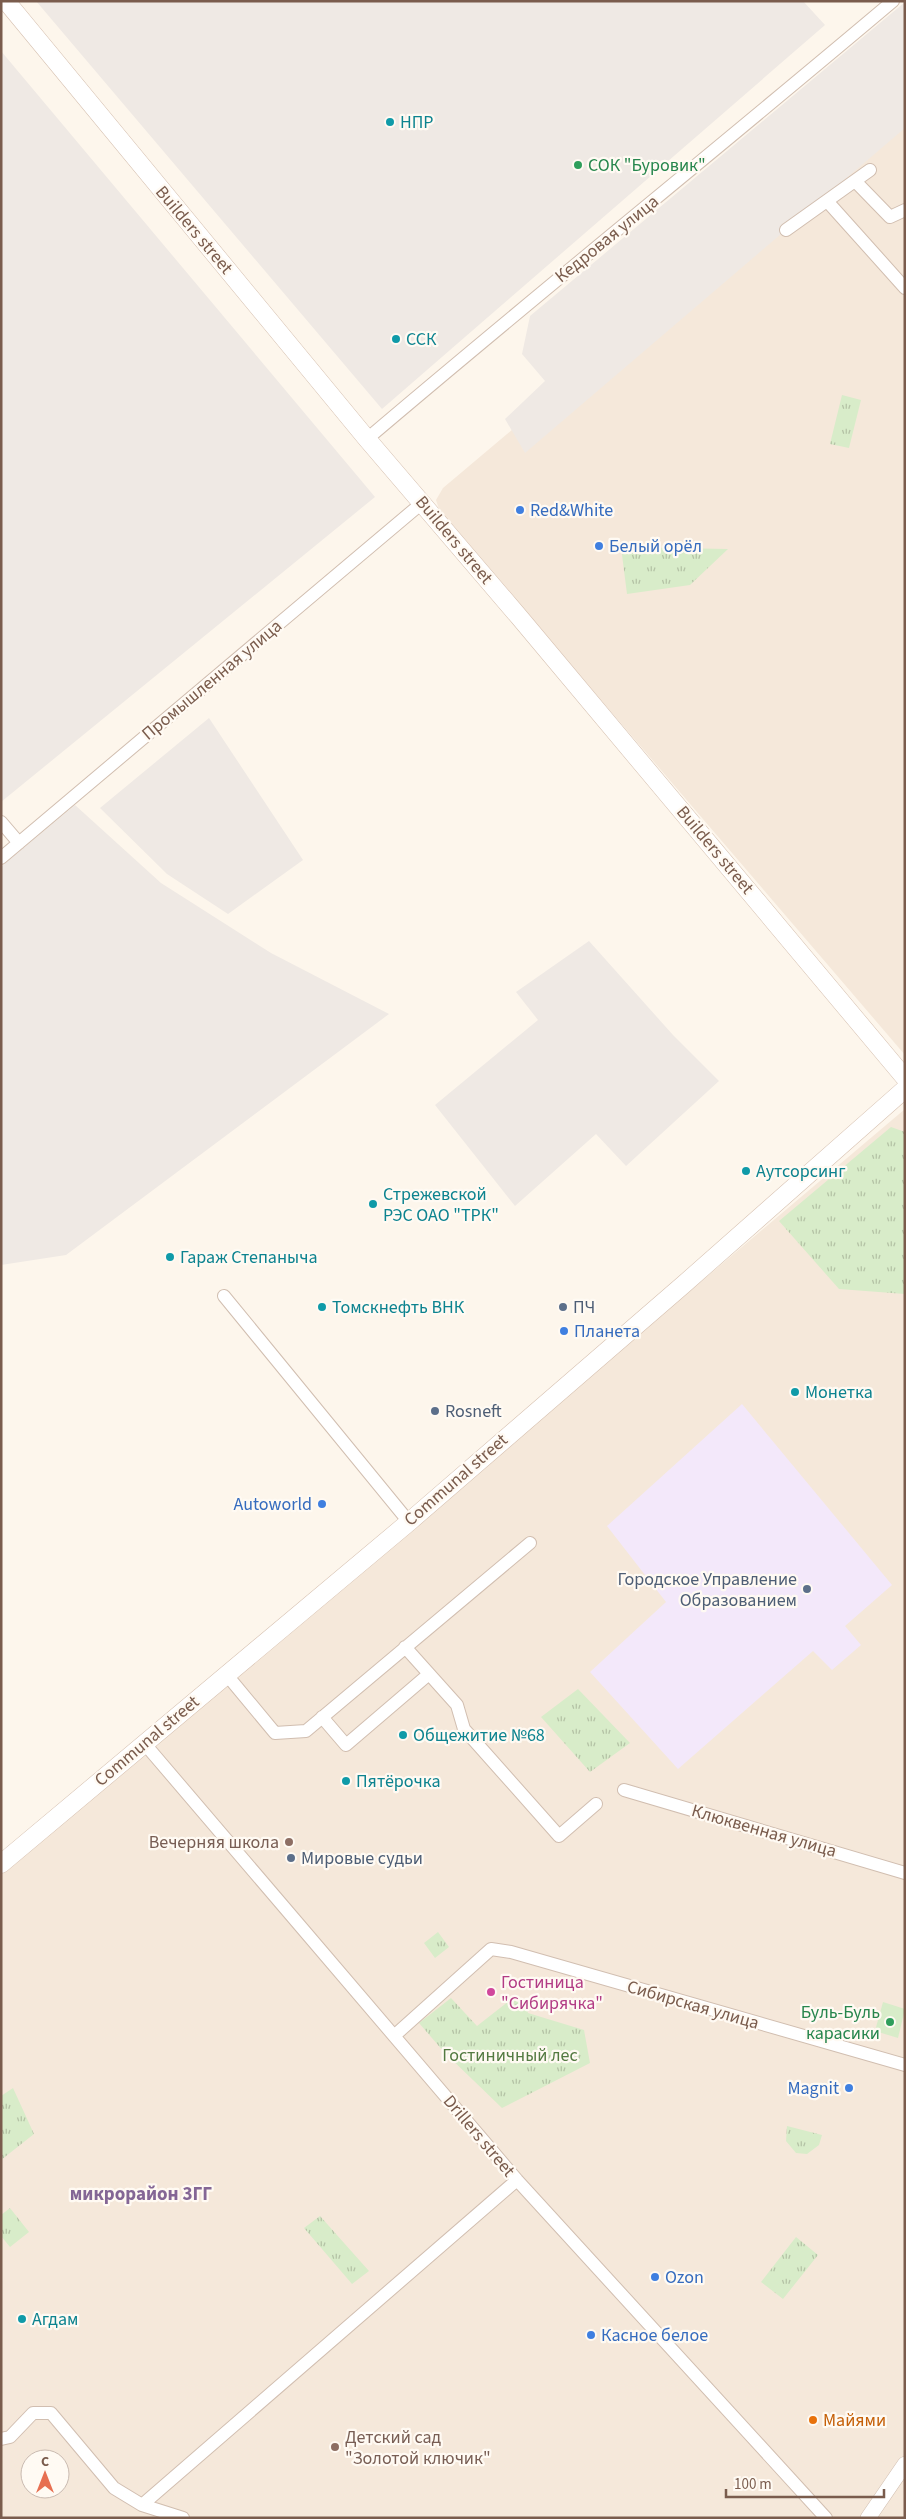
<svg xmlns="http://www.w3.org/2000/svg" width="906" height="2519" viewBox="0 0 906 2519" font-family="'Source Sans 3',sans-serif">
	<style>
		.residential { fill: #f5e8da; fill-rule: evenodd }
		.industrial { fill: #efe9e4 }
		.education { fill: #f3e8fa }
		.grass { fill: #d8ecc9 }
		.park { fill: url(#park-tufts) }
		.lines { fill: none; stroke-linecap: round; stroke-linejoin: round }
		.minor-casing { stroke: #d1beb0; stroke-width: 14 }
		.tertiary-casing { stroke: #d1beb0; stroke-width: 16 }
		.secondary-casing { stroke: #d6c0b0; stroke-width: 19 }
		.minor { stroke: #fff; stroke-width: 12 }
		.tertiary { stroke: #fff; stroke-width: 15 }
		.secondary { stroke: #fff; stroke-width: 18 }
		.culture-dot { fill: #0f9aa8; stroke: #fffaf3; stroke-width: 2 }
		.leisure-dot { fill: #2e9e5b; stroke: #fffaf3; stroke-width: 2 }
		.shop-dot { fill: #3f7fe0; stroke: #fffaf3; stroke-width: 2 }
		.service-dot { fill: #5c6f8a; stroke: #fffaf3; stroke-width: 2 }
		.education-dot { fill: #8d6e63; stroke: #fffaf3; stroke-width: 2 }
		.hotel-dot { fill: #d1479c; stroke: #fffaf3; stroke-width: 2 }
		.food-dot { fill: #e8710a; stroke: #fffaf3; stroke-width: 2 }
		.labels { text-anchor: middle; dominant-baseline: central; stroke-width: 4.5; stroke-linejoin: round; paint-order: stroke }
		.culture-label { font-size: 18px; fill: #0d838f; stroke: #fffaf3; text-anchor: start }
		.leisure-label { font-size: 18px; fill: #27864d; stroke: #fffaf3; text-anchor: start }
		.street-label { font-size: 18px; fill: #7a5c4d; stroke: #fffaf3 }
		.shop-label { font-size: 18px; fill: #366cbe; stroke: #fffaf3; text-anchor: start }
		.service-label { font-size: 18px; fill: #4e5e75; stroke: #fffaf3; text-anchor: start }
		.education-label { font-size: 18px; fill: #785e54; stroke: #fffaf3; text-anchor: end }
		.hotel-label { font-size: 18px; fill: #b23c85; stroke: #fffaf3; text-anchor: start }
		.park-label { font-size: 18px; fill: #537a41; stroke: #fffaf3 }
		.food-label { font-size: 18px; fill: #c56008; stroke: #fffaf3; text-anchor: start }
		.neighbourhood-label { font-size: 19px; font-weight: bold; fill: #846695; stroke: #fffaf3 }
	</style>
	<defs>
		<pattern id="park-tufts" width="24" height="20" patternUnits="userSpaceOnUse" patternTransform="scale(1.25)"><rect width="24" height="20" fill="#d8ecc9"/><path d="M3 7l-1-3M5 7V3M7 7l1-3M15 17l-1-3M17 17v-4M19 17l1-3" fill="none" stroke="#b4c2a5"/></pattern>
	</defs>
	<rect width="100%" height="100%" fill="#fdf6ec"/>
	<path class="residential" d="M905 98V1055L440 512 436 500 443 488Z
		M905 1109V2518H1V1874ZM30 2459H60V2489H30Z"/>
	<path class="industrial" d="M36 1H803L825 25 382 409Z
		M905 2V128L525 453 505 419 545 381 522 354 530 316Z
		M1 51 375 497 1 802Z
		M209 718 303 860 228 914 167 874 100 808Z
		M75 805 161 883 271 953 389 1014 66 1255 1 1265V867Z
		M589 941 673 1035 719 1081 626 1166 596 1134 515 1206 435 1105 538 1020 516 992Z"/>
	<path class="education" d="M742 1404 892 1585 845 1626 861 1645 832 1670 813 1651 678 1769 590 1672 666 1602 607 1526Z"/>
	<path class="grass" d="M883 2002 905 2009 898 2038 875 2031Z"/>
	<path class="park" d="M842 395 861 400 849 448 830 444Z
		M621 547 728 549 690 585 627 594Z
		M891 1127 905 1132V1294L839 1289 779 1221Z
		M578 1689 630 1743 590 1772 541 1717Z
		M438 1932 449 1947 435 1958 424 1943Z
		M451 1998 477 2026 509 2001H525L528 2013 584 2030 590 2063 502 2108 444 2052 419 2023Z
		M13 2088 34 2134 1 2160V2096Z
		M787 2126 822 2135 819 2145 807 2154 796 2153 786 2141Z
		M10 2208 29 2232 10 2247 1 2236V2215Z
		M320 2216 369 2271 352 2284 304 2228Z
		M796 2237 818 2255 783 2299 761 2282Z"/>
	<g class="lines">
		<defs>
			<path id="minor" d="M855 181 890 217 905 210
				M827 201 905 288
				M786 230 870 170
				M367 439C541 291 719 148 893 1
				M1 822 19 843
				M1 858 422 503
				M224 1296 409 1522
				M405 1647 457 1705 464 1729 559 1836 596 1804
				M226 1674 275 1733 306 1731 530 1543
				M322 1717 346 1745 429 1674
				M144 1743 517 2180 826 2518
				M624 1790 905 1873
				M394 2036 491 1949 511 1952 905 2065
				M1 2439 10 2437 33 2413H51L114 2488 142 2505 183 2518
				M142 2505 517 2180"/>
			<path id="tertiary" d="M868 2518 905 2464"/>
			<path id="secondary" d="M6 1 367 439 520 618 905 1078
				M1 1864 409 1522 683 1285 905 1089"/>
		</defs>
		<use href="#minor" class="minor-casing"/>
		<use href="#tertiary" class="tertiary-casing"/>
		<use href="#secondary" class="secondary-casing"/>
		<use href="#minor" class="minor"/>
		<use href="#tertiary" class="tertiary"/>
		<use href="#secondary" class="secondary"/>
	</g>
	<g class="culture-dot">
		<circle cx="390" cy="122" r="5"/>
		<circle cx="396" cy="339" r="5"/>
		<circle cx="746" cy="1171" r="5"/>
		<circle cx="373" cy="1204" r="5"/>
		<circle cx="170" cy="1257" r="5"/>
		<circle cx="322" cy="1307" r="5"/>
		<circle cx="795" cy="1392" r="5"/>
		<circle cx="403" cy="1735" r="5"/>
		<circle cx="346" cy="1781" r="5"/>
		<circle cx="22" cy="2319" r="5"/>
	</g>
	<g class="leisure-dot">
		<circle cx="578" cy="165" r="5"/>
		<circle cx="890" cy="2022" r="5"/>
	</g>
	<g class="shop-dot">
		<circle cx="520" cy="510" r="5"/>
		<circle cx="599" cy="546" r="5"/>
		<circle cx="564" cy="1331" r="5"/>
		<circle cx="322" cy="1504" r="5"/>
		<circle cx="849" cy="2088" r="5"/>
		<circle cx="655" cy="2277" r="5"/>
		<circle cx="591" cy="2335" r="5"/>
	</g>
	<g class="service-dot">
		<circle cx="563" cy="1307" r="5"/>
		<circle cx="435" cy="1411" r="5"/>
		<circle cx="807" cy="1589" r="5"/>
		<circle cx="291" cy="1858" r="5"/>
	</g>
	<g class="education-dot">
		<circle cx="289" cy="1842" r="5"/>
		<circle cx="335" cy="2447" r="5"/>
	</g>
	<circle class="hotel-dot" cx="491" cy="1992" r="5"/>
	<circle class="food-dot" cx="813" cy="2420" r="5"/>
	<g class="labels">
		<g class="culture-label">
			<text x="400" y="122">НПР</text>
			<text x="406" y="339">ССК</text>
			<text x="756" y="1171">Аутсорсинг</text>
			<text x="383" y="1194">Стрежевской<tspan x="383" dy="21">РЭС ОАО "ТРК"</tspan></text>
			<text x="180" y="1257">Гараж Степаныча</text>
			<text x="332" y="1307">Томскнефть ВНК</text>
			<text x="805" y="1392">Монетка</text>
			<text x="413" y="1735">Общежитие №68</text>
			<text x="356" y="1781">Пятёрочка</text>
			<text x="32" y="2319">Агдам</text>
		</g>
		<g class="leisure-label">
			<text x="588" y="165">СОК "Буровик"</text>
			<text x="880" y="2012" text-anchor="end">Буль-Буль<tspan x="880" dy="21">карасики</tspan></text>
		</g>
		<g class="street-label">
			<text transform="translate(194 230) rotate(50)">Builders street</text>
			<text transform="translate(607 239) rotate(-39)">Кедровая улица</text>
			<text transform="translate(454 540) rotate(50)">Builders street</text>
			<text transform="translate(212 680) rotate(-40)">Промышленная улица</text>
			<text transform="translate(715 850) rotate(50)">Builders street</text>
			<text transform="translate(456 1480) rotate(-41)">Communal street</text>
			<text transform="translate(147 1741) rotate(-40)">Communal street</text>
			<text transform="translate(764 1831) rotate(16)">Клюквенная улица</text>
			<text transform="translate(693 2005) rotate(16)">Сибирская улица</text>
			<text transform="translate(479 2136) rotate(50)">Drillers street</text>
		</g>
		<g class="shop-label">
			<text x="530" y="510">Red&amp;White</text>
			<text x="609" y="546">Белый орёл</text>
			<text x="574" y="1331">Планета</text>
			<text x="312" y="1504" text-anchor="end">Autoworld</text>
			<text x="839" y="2088" text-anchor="end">Magnit</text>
			<text x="665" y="2277">Ozon</text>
			<text x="601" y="2335">Касное белое</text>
		</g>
		<g class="service-label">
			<text x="573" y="1307">ПЧ</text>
			<text x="445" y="1411">Rosneft</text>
			<text x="797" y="1579" text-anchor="end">Городское Управление<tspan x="797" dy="21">Образованием</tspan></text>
			<text x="301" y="1858">Мировые судьи</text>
		</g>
		<g class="education-label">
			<text x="279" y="1842">Вечерняя школа</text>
			<text x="345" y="2437" text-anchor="start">Детский сад<tspan x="345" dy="21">"Золотой ключик"</tspan></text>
		</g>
		<g class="hotel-label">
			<text x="501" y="1982">Гостиница<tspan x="501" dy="21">"Сибирячка"</tspan></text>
		</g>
		<g class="park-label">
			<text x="510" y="2055">Гостиничный лес</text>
		</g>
		<g class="food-label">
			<text x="823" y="2420">Майями</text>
		</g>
		<g class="neighbourhood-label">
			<text x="141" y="2194">микрорайон 3ГГ</text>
		</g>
	</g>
	<rect width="906" height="2519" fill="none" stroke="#7a5c4d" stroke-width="5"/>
	<g transform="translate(45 2474)"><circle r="24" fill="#fffaf3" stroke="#cabbb1"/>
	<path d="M0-4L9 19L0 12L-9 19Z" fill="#e76f51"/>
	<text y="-8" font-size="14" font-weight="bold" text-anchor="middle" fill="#7a5c4d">С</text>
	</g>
	<path d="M726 2489v8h158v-8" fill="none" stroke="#7a5c4d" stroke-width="2.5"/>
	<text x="734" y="2489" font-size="15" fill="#7a5c4d" stroke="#fffaf3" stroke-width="4" paint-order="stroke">100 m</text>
</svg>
